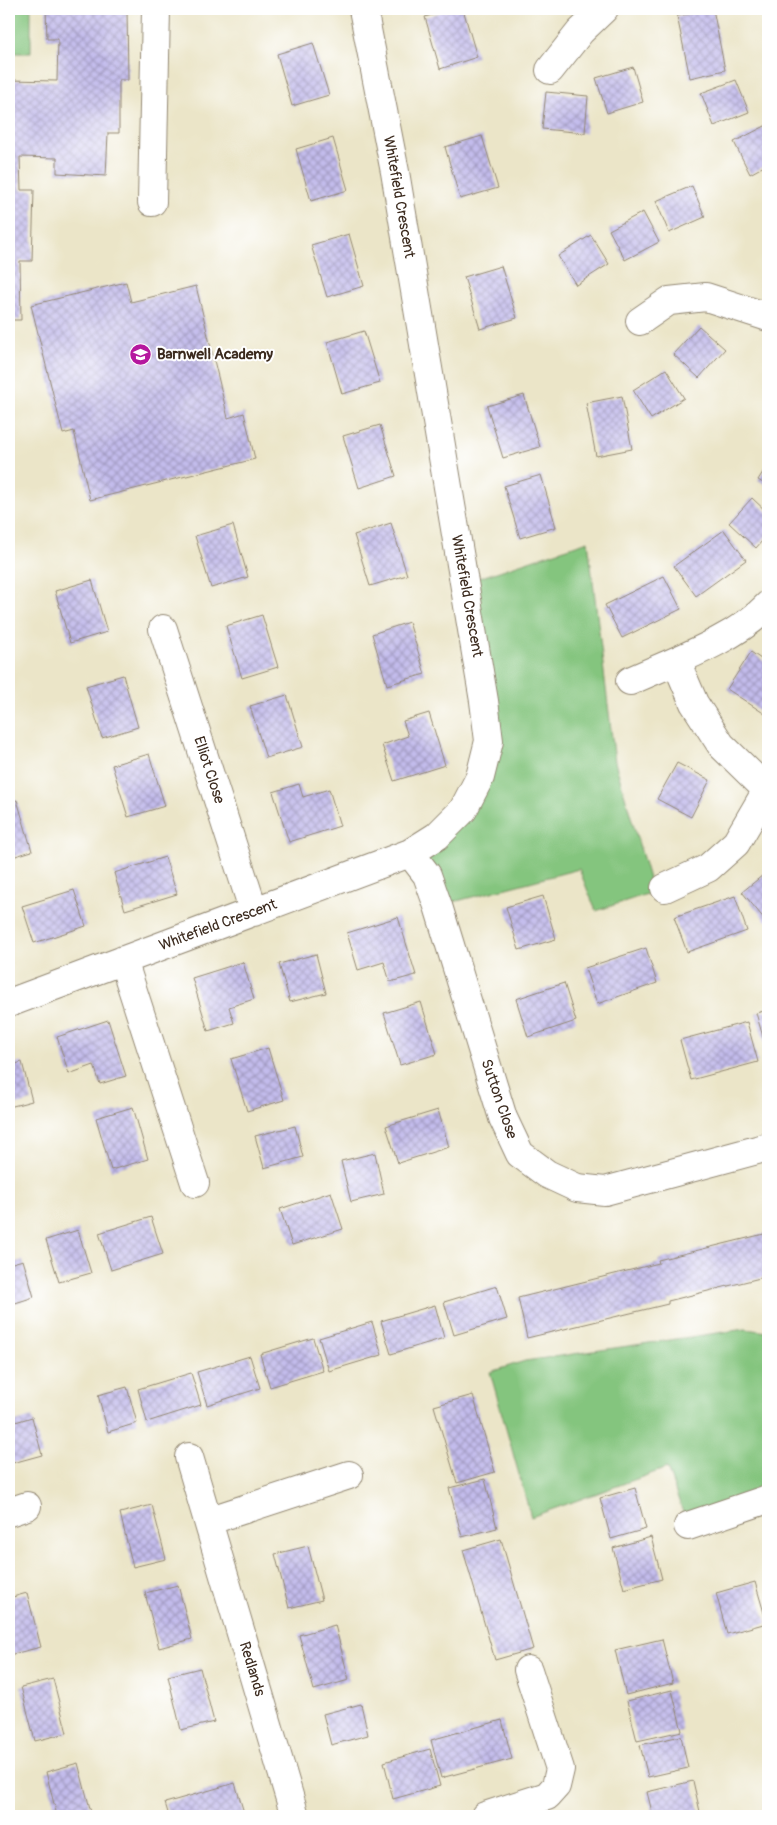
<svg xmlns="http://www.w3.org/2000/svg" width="777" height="1825" viewBox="0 0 777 1825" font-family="Pangolin,sans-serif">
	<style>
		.green { fill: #84c57e; stroke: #60784e }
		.building { fill: url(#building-cross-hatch) }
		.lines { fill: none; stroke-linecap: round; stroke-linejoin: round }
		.minor-casing { stroke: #938873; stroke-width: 30 }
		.minor { stroke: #fff; stroke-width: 28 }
		.labels { text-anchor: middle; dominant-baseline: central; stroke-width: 4; stroke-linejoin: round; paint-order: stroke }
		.street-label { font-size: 15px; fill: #3b2a1e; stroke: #fff }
		.poi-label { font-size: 15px; font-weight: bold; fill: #3b2a1e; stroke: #fff; text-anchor: start }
	</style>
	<defs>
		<pattern id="building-cross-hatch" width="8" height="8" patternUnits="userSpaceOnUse" patternTransform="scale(1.25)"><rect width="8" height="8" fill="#c3bcec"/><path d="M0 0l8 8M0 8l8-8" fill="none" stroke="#a099bf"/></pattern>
	</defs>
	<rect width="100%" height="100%" fill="#fff"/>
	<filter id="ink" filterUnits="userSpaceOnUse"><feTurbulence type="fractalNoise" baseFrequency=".02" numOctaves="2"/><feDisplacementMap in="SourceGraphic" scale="10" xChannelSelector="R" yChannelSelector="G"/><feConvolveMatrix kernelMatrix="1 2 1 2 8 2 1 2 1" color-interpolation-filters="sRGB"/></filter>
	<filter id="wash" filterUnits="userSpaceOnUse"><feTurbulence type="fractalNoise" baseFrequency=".0096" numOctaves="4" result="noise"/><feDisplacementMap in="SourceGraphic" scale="20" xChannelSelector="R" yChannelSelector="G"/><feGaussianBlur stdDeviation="1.12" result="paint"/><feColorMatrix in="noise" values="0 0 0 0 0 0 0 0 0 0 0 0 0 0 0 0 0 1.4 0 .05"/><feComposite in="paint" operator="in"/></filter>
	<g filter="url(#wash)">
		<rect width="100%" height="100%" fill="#ebe5c8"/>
		<path class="green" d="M9 9H31V53H9Z
			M588 541 615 762 653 892 596 911 579 869 438 906 410 853 480 777 464 583Z
			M745 1329 768 1332V1499L688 1526 667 1468 531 1517 490 1372 525 1361Z"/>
		<g id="blocks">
			<path class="building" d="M46 9H127L128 80H119V133H108L106 176 57 173V158L20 157 21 190H34L32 261H20L21 320H9V80L57 81 58 39H47Z
				M452 9H463L477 57 440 69 425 17Z
				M713 9 725 70 690 78 677 16Z
				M313 43 329 95 292 106 277 54Z
				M633 67 643 102 607 113 596 78Z
				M736 80 749 112 714 126 701 93Z
				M546 92 588 96 585 133 542 129Z
				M767 125 768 164 750 174 734 142Z
				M482 136 498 188 460 199 445 147Z
				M333 138 348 190 311 201 296 149Z
				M692 186 705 217 669 233 656 201Z
				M643 212 659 242 625 260 609 230Z
				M349 234 364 286 327 297 311 245Z
				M591 235 609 264 576 285 558 256Z
				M501 266 517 318 480 329 464 277Z
				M126 282 131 302 196 286 228 418 244 413 255 459 90 500 74 431 63 434 31 305Z
				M699 326 725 349 699 378 673 354Z
				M364 331 380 383 342 394 327 342Z
				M666 369 684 398 651 419 633 390Z
				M524 395 540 447 503 458 487 406Z
				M622 396 632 449 596 456 586 403Z
				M380 425 396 476 359 488 343 436Z
				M768 464V486L758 480Z
				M541 475 556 527 520 538 504 486Z
				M752 498 768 513V534L756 548 729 523Z
				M391 523 407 575 370 586 354 535Z
				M233 525 248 577 211 588 195 536Z
				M724 530 746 560 696 596 674 566Z
				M664 576 681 609 622 638 605 605Z
				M92 580 107 632 70 643 55 591Z
				M262 615 278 667 242 678 226 626Z
				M409 622 425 674 387 685 372 634Z
				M751 652 768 664V716L727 689Z
				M123 675 138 727 102 738 86 686Z
				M287 695 303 747 266 758 250 706Z
				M429 713 445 765 394 781 382 745 408 736 403 721Z
				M149 754 165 806 128 817 112 765Z
				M677 763 710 780 691 817 657 799Z
				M299 784 303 797 329 789 340 826 289 842 273 792Z
				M17 800 32 851 9 858V802Z
				M165 857 177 894 125 910 114 873Z
				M768 871V920L766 921 742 892Z
				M74 890 86 926 34 943 22 906Z
				M543 896 556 939 519 950 506 907Z
				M735 896 747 931 687 952 674 917Z
				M398 917 416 975 390 982 384 962 358 970 347 933Z
				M646 948 657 983 597 1004 585 968Z
				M316 954 326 993 290 1002 279 964Z
				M243 962 254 999 229 1007 234 1023 208 1031 192 978Z
				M564 983 576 1021 528 1037 516 999Z
				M421 1002 437 1054 400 1065 384 1013Z
				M768 1010V1054L756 1013Z
				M108 1020 126 1076 100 1084 94 1065 69 1074 57 1037Z
				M747 1022 758 1062 691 1080 680 1040Z
				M268 1048 284 1100 247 1111 231 1059Z
				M22 1062 32 1101 9 1107V1066Z
				M133 1107 148 1159 111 1170 96 1118Z
				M438 1110 449 1147 398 1163 386 1126Z
				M295 1126 303 1157 264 1168 255 1136Z
				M375 1153 384 1194 351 1202 341 1161Z
				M331 1192 343 1229 292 1245 280 1209Z
				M151 1217 163 1254 111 1270 99 1233Z
				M78 1230 91 1273 59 1282 46 1240Z
				M768 1233V1276L668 1301V1304L527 1338 518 1298 659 1263 658 1260Z
				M23 1260 34 1297 9 1305V1264Z
				M497 1286 507 1319 454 1335 444 1302Z
				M435 1305 444 1338 391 1354 381 1321Z
				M372 1322 382 1355 329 1371 319 1338Z
				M313 1338 323 1371 270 1387 260 1354Z
				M250 1356 260 1388 207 1405 197 1372Z
				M191 1373 201 1405 147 1422 138 1389Z
				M127 1387 137 1423 108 1432 98 1395Z
				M473 1395 495 1472 457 1483 434 1406Z
				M32 1417 42 1455 9 1464V1424Z
				M485 1479 497 1528 462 1537 449 1488Z
				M635 1488 646 1529 611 1539 600 1498Z
				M152 1505 166 1559 133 1567 120 1513Z
				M651 1537 662 1579 624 1589 613 1548Z
				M501 1539 533 1649 495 1660 463 1550Z
				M308 1546 322 1600 289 1608 275 1554Z
				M755 1582 767 1623 727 1634 716 1593Z
				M178 1585 192 1639 159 1648 145 1593Z
				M27 1593 41 1647 9 1655V1598Z
				M335 1625 349 1680 314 1690 299 1635Z
				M662 1639 673 1683 626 1695 615 1650Z
				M200 1668 214 1722 181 1730 168 1676Z
				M53 1679 67 1733 35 1741 21 1687Z
				M672 1690 682 1731 637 1741 627 1701Z
				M361 1704 368 1735 331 1745 323 1714Z
				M502 1720 512 1759 441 1778 431 1740Z
				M681 1736 688 1768 648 1777 640 1745Z
				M430 1749 440 1786 393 1799 384 1762Z
				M78 1763 92 1816H57L46 1772Z
				M693 1781 701 1816H653L647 1792Z
				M235 1783 245 1816H169L165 1803Z"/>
		</g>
	</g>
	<g filter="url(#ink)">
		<use href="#blocks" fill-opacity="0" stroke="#938873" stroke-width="1"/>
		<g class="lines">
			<defs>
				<path id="minor" d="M550 70 580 32 604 9
					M152 202 156 9
					M640 321 669 301 706 297 768 317
					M163 629 254 912
					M630 681C674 661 735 640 768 605
					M410 853 427 875 438 906 503 1118 520 1154 547 1174 577 1188 605 1191 768 1147
					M665 888 708 868 736 843 767 790 721 745 694 703 676 661
					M123 960 195 1183
					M9 1003 410 853 437 836 463 810 480 777 489 741 484 701 395 172 363 9
					M189 1457 295 1816
					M9 1512 27 1506
					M208 1521 349 1475
					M688 1526 768 1499
					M485 1816 547 1796 556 1786 560 1769 528 1670"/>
			</defs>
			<use href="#minor" class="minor-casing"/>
			<use href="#minor" class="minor"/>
		</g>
	</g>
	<defs>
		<symbol id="school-disc" viewBox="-11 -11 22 22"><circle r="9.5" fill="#b5179e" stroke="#fff"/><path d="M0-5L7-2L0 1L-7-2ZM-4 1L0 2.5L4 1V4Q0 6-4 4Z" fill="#fff"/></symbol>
	</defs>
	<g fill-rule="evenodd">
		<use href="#school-disc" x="128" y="342" width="25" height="25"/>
	</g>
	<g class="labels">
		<g class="street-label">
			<text transform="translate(399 197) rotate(80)">Whitefield Crescent</text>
			<text transform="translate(467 596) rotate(80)">Whitefield Crescent</text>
			<text transform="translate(209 770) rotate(72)">Elliot Close</text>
			<text transform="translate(218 925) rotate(-20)">Whitefield Crescent</text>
			<text transform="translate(499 1099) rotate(71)">Sutton Close</text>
			<text transform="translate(252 1669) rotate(73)">Redlands</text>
		</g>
		<g class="poi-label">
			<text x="157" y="354">Barnwell Academy</text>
		</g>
	</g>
	<rect width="777" height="1825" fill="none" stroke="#fff" stroke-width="30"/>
</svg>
